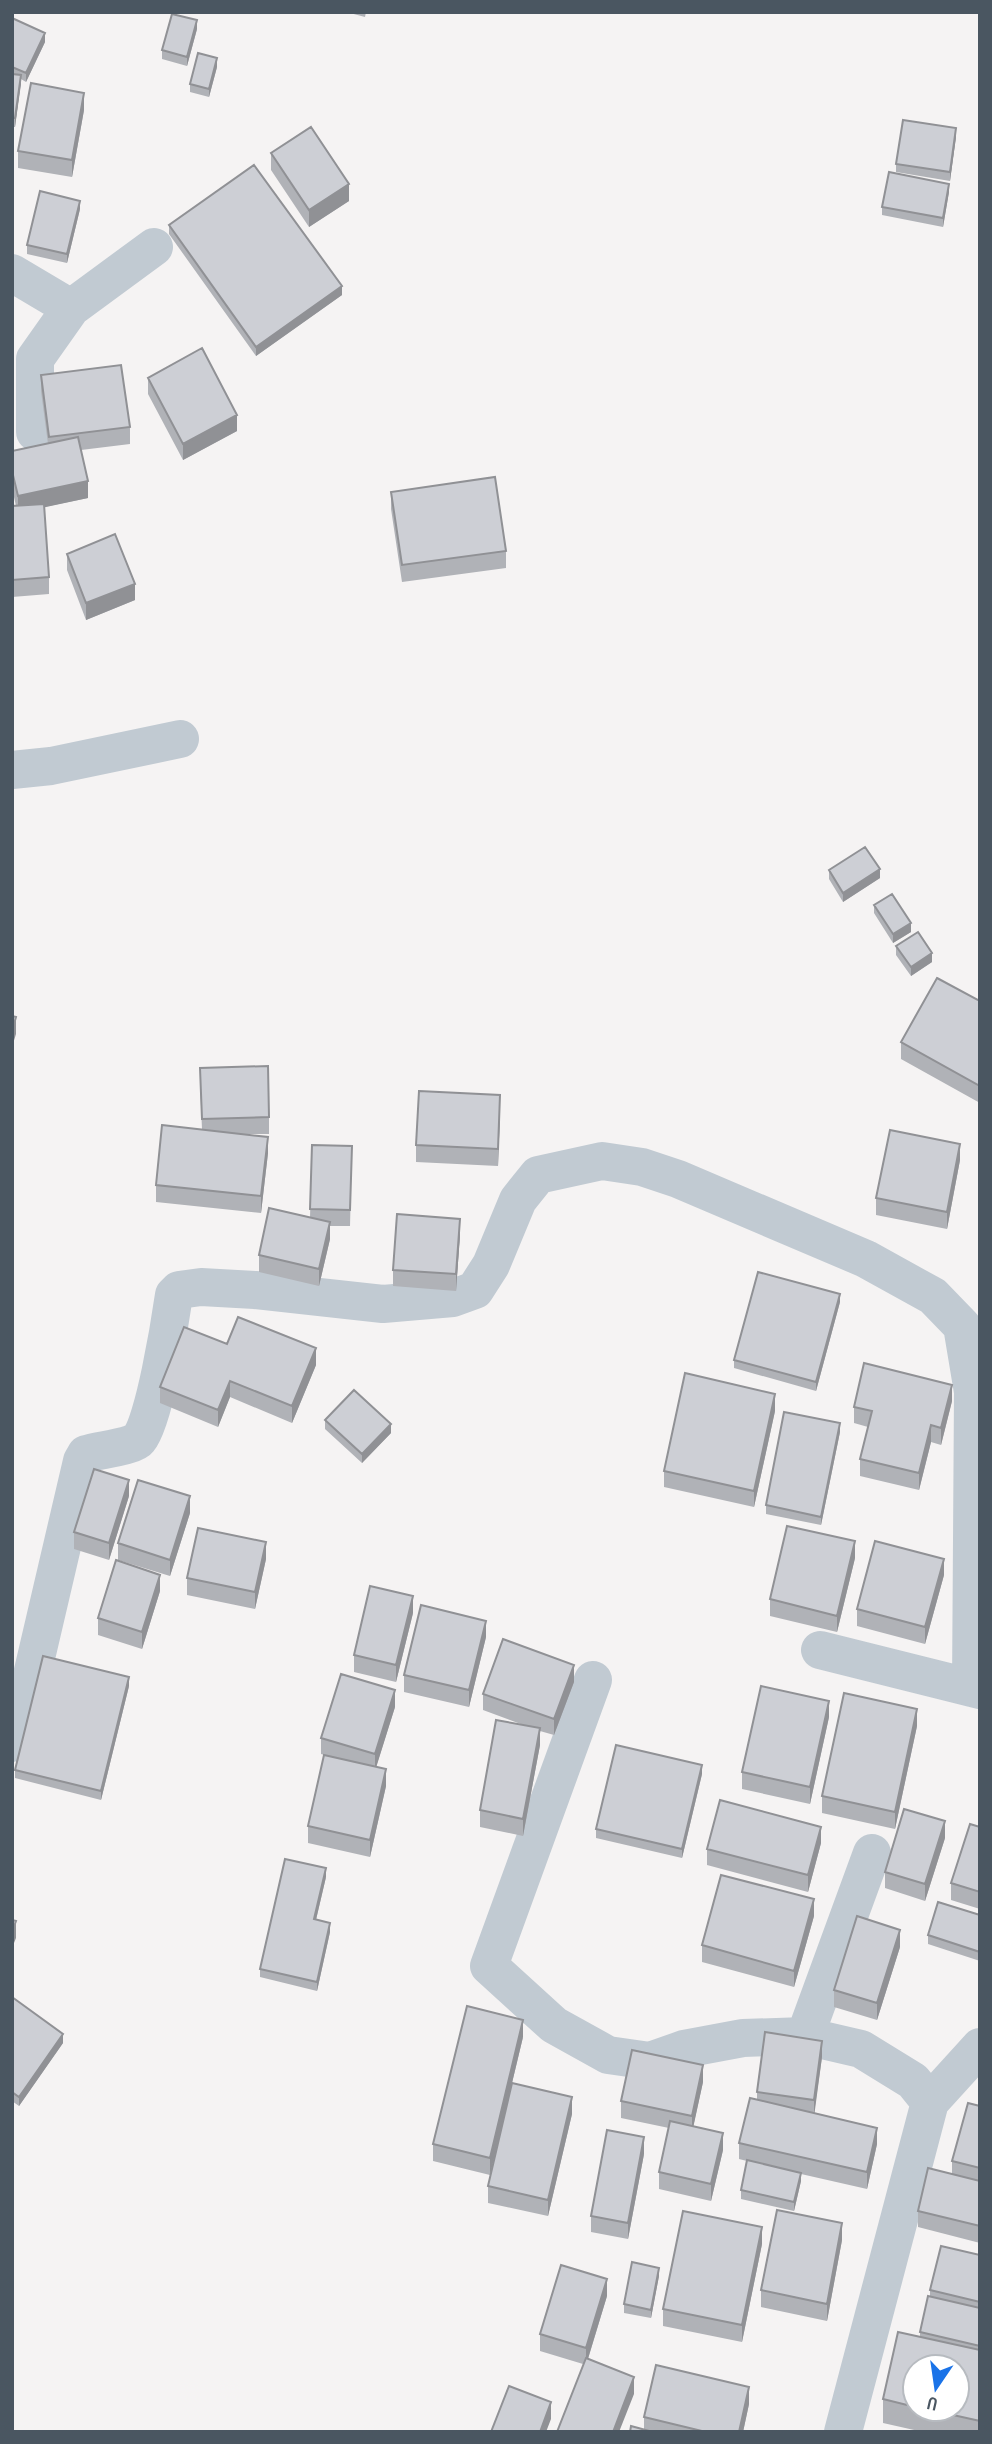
<svg xmlns="http://www.w3.org/2000/svg" width="992" height="2444" viewBox="0 0 992 2444" font-family="'Sofia Sans Condensed',sans-serif">
	<style>
		.lines { fill: none; stroke-linecap: round; stroke-linejoin: round }
		.minor { stroke: #c1cad2; stroke-width: 38 }
		.wall { fill: #b0b2b7; fill-rule: evenodd }
		.shaded-wall { fill: #909195 }
		.building { fill: #cdcfd5; stroke: #909195; stroke-width: 2 }
	</style>
	<rect width="100%" height="100%" fill="#f5f3f3"/>
	<g class="lines">
		<path class="minor" d="M12 273 71 308 35 359V432
			M71 308 154 247
			M12 770 51 766 180 739
			M820 1650 980 1690
			M593 1680 489 1966 554 2025 608 2055 650 2061 684 2049 743 2038 805 2036 861 2049 913 2081 930 2102
			M12 1743 18 1735 82 1461 86 1454C98 1450 133 1447 139 1439 154 1422 170 1323 174 1295L179 1290 201 1287 255 1290 383 1304 453 1298 475 1290 491 1265 518 1200 538 1175 602 1161 642 1167 678 1179 866 1259 933 1296 962 1326 973 1392 971 1688
			M805 2036 872 1853
			M843 2432 930 2102 980 2047"/>
	</g>
	<path class="wall" d="M346 12H366L365 17Z
		M12 18 45 42 26 82 21 79 15 127H12Z
		M197 29 187 66 162 59V50Z
		M217 67 209 97 190 92V84Z
		M84 110 72 177 18 168V151Z
		M956 137 950 181 896 172V164Z
		M271 153 349 201 309 227 271 170Z
		M949 192 943 227 882 215V207Z
		M80 209 67 263 27 254V245Z
		M169 225 342 295 256 356 169 234Z
		M41 375 130 427V444L81 450 88 498 44 507 49 577V594L12 597V506H16L12 488V451L48 444 41 391Z
		M148 378 237 431 183 460 148 394Z
		M391 492 506 551V568L402 582 391 509Z
		M67 554 135 600 86 620 67 570Z
		M829 870 880 878 843 902 829 879Z
		M874 905 911 932 893 943 874 913Z
		M896 946 932 962 911 976 896 955Z
		M980 1001V1103L901 1059V1042Z
		M200 1084 269 1117V1134H249L268 1153 261 1213 156 1202V1185L202 1129Z
		M500 1112 498 1166 416 1162V1145Z
		M312 1145 352 1146 350 1226H330V1239L319 1286 259 1272V1255L310 1218Z
		M960 1160 947 1229 876 1215V1198Z
		M460 1235 456 1291 393 1286V1270Z
		M840 1302 816 1391 734 1368V1360Z
		M227 1344 316 1365 292 1423 230 1397 218 1427 160 1403V1387Z
		M952 1401 941 1445 931 1442 919 1490 860 1476V1459L868 1427 854 1423V1407Z
		M775 1411 754 1507 664 1487V1471Z
		M325 1420 391 1433 362 1463 325 1429Z
		M840 1432 821 1525 766 1514V1505Z
		M129 1496 109 1560 74 1549V1532Z
		M190 1513 170 1576 118 1560V1543Z
		M855 1558 837 1632 770 1616V1599Z
		M266 1559 255 1609 187 1595V1578Z
		M944 1575 925 1644 857 1626V1609Z
		M160 1591 142 1649 98 1635V1618Z
		M413 1613 396 1682 354 1672V1655Z
		M486 1637 469 1707 404 1692V1675Z
		M574 1682 554 1735 540 1731V1745L523 1836 480 1827V1810L526 1726 483 1710V1694Z
		M129 1686 101 1800 15 1778V1770Z
		M395 1707 376 1767 386 1786 370 1857 308 1843V1826L328 1756 321 1754V1738Z
		M829 1717 810 1804 742 1789V1772Z
		M917 1726 895 1829 822 1813V1796Z
		M702 1774 682 1858 596 1838V1829Z
		M980 1827V1909L951 1900V1883Z
		M945 1838 925 1901 885 1888V1872Z
		M821 1843 808 1892 707 1865V1849Z
		M326 1877 316 1920 330 1932 317 1991 260 1977V1969Z
		M980 1915V1961L928 1944V1935Z
		M814 1916 794 1987 702 1962V1945Z
		M900 1947 877 2020 834 2007V1990Z
		M12 1997 63 2043 19 2106 12 2101Z
		M523 2037 512 2083 572 2114 548 2216 488 2203V2186L508 2098 490 2175 433 2161V2144Z
		M822 2057 814 2113 877 2144 867 2189 801 2174V2181L794 2211 741 2199V2190L747 2161 739 2159V2143L757 2100V2092Z
		M703 2082 693 2127 723 2150 711 2201 659 2189V2172L669 2128 621 2118V2101Z
		M980 2106V2243L918 2227V2211L952 2174V2161Z
		M644 2154 628 2239 591 2232V2216Z
		M842 2240 827 2321 761 2307V2290Z
		M762 2244 742 2342 663 2326V2309Z
		M980 2255V2432H923L883 2423V2399L920 2336V2332L930 2296V2290ZM915 2367 957 2409H915Z
		M659 2276 651 2318 624 2313V2304Z
		M607 2296 588 2359 634 2394 583 2364 540 2351V2334Z
		M749 2404 743 2432H630L644 2429V2417Z"/>
	<path class="shaded-wall" d="M197 20V29L187 66V57Z
		M45 33V42L26 82V73Z
		M217 58V67L209 97V89Z
		M21 75V84L15 127V118Z
		M84 93V110L72 177V160Z
		M956 128V137L950 181V172Z
		M349 184V201L309 227V210Z
		M949 184V192L943 227V218Z
		M80 201V209L67 263V254Z
		M342 286V295L256 356V347Z
		M237 415V431L183 460V444Z
		M88 481V498L18 513V496Z
		M135 584V600L86 620V603Z
		M880 869V878L843 902V893Z
		M911 923V932L893 943V934Z
		M932 953V962L911 976V967Z
		M16 1017V1034L12 1047V1031Z
		M500 1095V1112L498 1166V1149Z
		M268 1137V1153L261 1213V1196Z
		M960 1144V1160L947 1229V1212Z
		M460 1219V1235L456 1291V1274Z
		M330 1222V1239L319 1286V1269Z
		M840 1294V1302L816 1391V1382Z
		M316 1348V1365L292 1423V1406Z
		M230 1381V1397L218 1427V1410Z
		M952 1385V1401L941 1445V1428Z
		M775 1394V1411L754 1507V1491Z
		M840 1423V1432L821 1525V1517Z
		M391 1424V1433L362 1463V1454Z
		M931 1425V1442L919 1490V1473Z
		M129 1480V1496L109 1560V1543Z
		M190 1496V1513L170 1576V1560Z
		M855 1541V1558L837 1632V1616Z
		M266 1542V1559L255 1609V1592Z
		M944 1559V1575L925 1644V1627Z
		M160 1575V1591L142 1649V1632Z
		M413 1596V1613L396 1682V1665Z
		M486 1621V1637L469 1707V1690Z
		M574 1665V1682L554 1735V1719Z
		M129 1677V1686L101 1800V1791Z
		M395 1690V1707L375 1771V1754Z
		M829 1701V1717L810 1804V1787Z
		M917 1709V1726L895 1829V1812Z
		M540 1728V1745L523 1836V1819Z
		M702 1765V1774L682 1858V1849Z
		M386 1769V1786L370 1857V1840Z
		M945 1821V1838L925 1901V1884Z
		M821 1827V1843L808 1892V1875Z
		M326 1868V1877L314 1928V1919Z
		M814 1899V1916L794 1987V1971Z
		M16 1921V1938L12 1948V1932Z
		M330 1923V1932L317 1991V1982Z
		M900 1930V1947L877 2020V2003Z
		M523 2020V2037L490 2175V2158Z
		M63 2034V2043L19 2106V2097Z
		M822 2041V2057L814 2117V2100Z
		M703 2065V2082L692 2133V2116Z
		M572 2097V2114L548 2216V2200Z
		M877 2128V2144L867 2189V2172Z
		M723 2133V2150L711 2201V2184Z
		M644 2137V2154L628 2239V2223Z
		M801 2173V2181L794 2211V2202Z
		M842 2223V2240L827 2321V2304Z
		M762 2227V2244L742 2342V2325Z
		M659 2268V2276L651 2318V2310Z
		M607 2279V2296L586 2365V2348Z
		M634 2377V2394L619 2432H613Z
		M749 2387V2404L743 2432H739Z
		M551 2402V2419L546 2432H540Z"/>
	<path class="building" d="M172 14 197 20 187 57 162 50Z
		M12 18 45 33 26 73 12 67Z
		M198 53 217 58 209 89 190 84Z
		M12 74 21 75 15 118H12Z
		M31 83 84 93 72 160 18 151Z
		M903 120 956 128 950 172 896 164Z
		M311 127 349 184 309 210 271 153Z
		M254 165 342 286 256 347 169 225Z
		M889 172 949 184 943 218 882 207Z
		M40 191 80 201 67 254 27 245Z
		M202 348 237 415 183 444 148 378Z
		M121 365 130 427 49 437 41 375Z
		M78 437 88 481 18 496 12 471V451Z
		M495 477 506 551 402 565 391 492Z
		M44 504 49 577 12 580V506Z
		M115 534 135 584 86 603 67 554Z
		M865 847 880 869 843 893 829 870Z
		M892 894 911 923 893 934 874 905Z
		M918 932 932 953 911 967 896 946Z
		M937 978 980 1001V1086L901 1042Z
		M12 1016 16 1017 12 1031Z
		M268 1066 269 1117 202 1119 200 1068Z
		M419 1091 500 1095 498 1149 416 1145Z
		M162 1125 268 1137 261 1196 156 1185Z
		M890 1130 960 1144 947 1212 876 1198Z
		M312 1145 352 1146 350 1210 310 1209Z
		M269 1208 330 1222 319 1269 259 1255Z
		M397 1214 460 1219 456 1274 393 1270Z
		M758 1272 840 1294 816 1382 734 1360Z
		M238 1317 316 1348 292 1406 230 1381 218 1410 160 1387 184 1327 227 1344Z
		M864 1363 952 1385 941 1428 931 1425 919 1473 860 1459 872 1411 854 1407Z
		M685 1373 775 1394 754 1491 664 1471Z
		M354 1390 391 1424 362 1454 325 1420Z
		M784 1412 840 1423 821 1517 766 1505Z
		M94 1469 129 1480 109 1543 74 1532Z
		M138 1480 190 1496 170 1560 118 1543Z
		M787 1526 855 1541 837 1616 770 1599Z
		M198 1528 266 1542 255 1592 187 1578Z
		M875 1541 944 1559 925 1627 857 1609Z
		M116 1560 160 1575 142 1632 98 1618Z
		M370 1586 413 1596 396 1665 354 1655Z
		M421 1605 486 1621 469 1690 404 1675Z
		M503 1639 574 1665 554 1719 483 1694Z
		M43 1656 129 1677 101 1791 15 1770Z
		M341 1674 395 1690 375 1754 321 1738Z
		M761 1686 829 1701 810 1787 742 1772Z
		M844 1693 917 1709 895 1812 822 1796Z
		M496 1720 540 1728 523 1819 480 1810Z
		M616 1745 702 1765 682 1849 596 1829Z
		M324 1755 386 1769 370 1840 308 1826Z
		M720 1800 821 1827 808 1875 707 1849Z
		M904 1809 945 1821 925 1884 885 1872Z
		M970 1824 980 1827V1892L951 1883Z
		M285 1859 326 1868 314 1919 330 1923 317 1982 260 1969Z
		M721 1875 814 1899 794 1971 702 1945Z
		M938 1902 980 1915V1952L928 1935Z
		M857 1916 900 1930 877 2003 834 1990Z
		M12 1920 16 1921 12 1932Z
		M12 1997 63 2034 19 2097 12 2092Z
		M467 2006 523 2020 490 2158 433 2144Z
		M765 2032 822 2041 814 2100 757 2092Z
		M632 2050 703 2065 692 2116 621 2101Z
		M512 2083 572 2097 548 2200 488 2186Z
		M750 2098 877 2128 867 2172 739 2143Z
		M968 2103 980 2106V2168L952 2161Z
		M670 2121 723 2133 711 2184 659 2172Z
		M607 2130 644 2137 628 2223 591 2216Z
		M747 2160 801 2173 794 2202 741 2190Z
		M928 2168 980 2181V2226L918 2211Z
		M777 2210 842 2223 827 2304 761 2290Z
		M683 2211 762 2227 742 2325 663 2309Z
		M941 2246 980 2255V2302L930 2290Z
		M632 2262 659 2268 651 2310 624 2304Z
		M561 2265 607 2279 586 2348 540 2334Z
		M928 2296 980 2308V2346L920 2332Z
		M898 2332 980 2350V2421L926 2409H957V2367H915V2407L883 2399Z
		M586 2358 634 2377 613 2432H557Z
		M656 2365 749 2387 739 2432H706L644 2417Z
		M509 2386 551 2402 540 2432H491Z
		M631 2426 653 2432H630Z"/>
	<rect width="992" height="2444" fill="none" stroke="#4a5661" stroke-width="28"/>
	<g transform="translate(936 2388) rotate(193)"><circle r="33" fill="#ffffff" stroke="#b7bbc0" stroke-width="2"/>
	<path d="M0-5L12 26L0 18L-12 26Z" fill="#1a73e8"/>
	<text y="-10" font-size="19" font-weight="bold" text-anchor="middle" fill="#4a5661">U</text>
	</g>
</svg>
